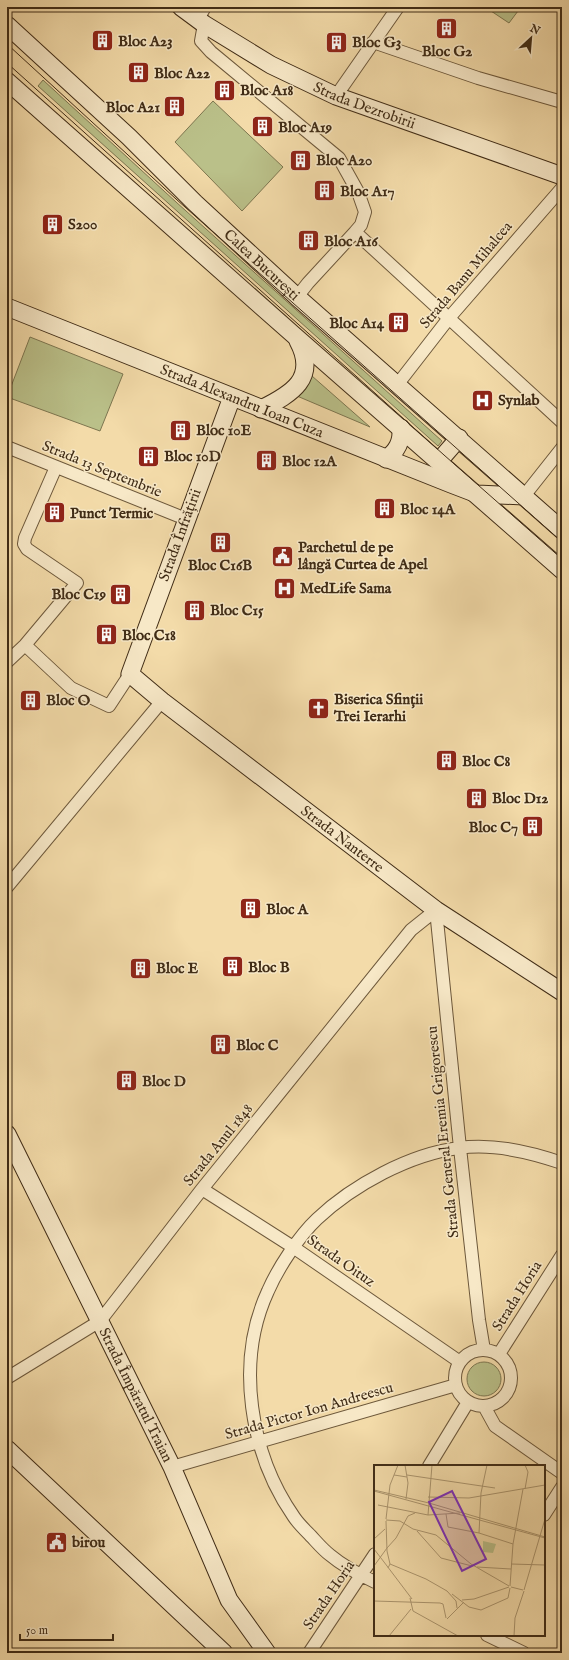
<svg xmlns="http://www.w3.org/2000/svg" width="569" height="1660" viewBox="0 0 569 1660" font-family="'IM FELL English',serif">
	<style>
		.green { fill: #bac089; stroke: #7d7650 }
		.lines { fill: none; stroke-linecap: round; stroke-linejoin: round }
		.street-casing { stroke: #6d583b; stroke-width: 14 }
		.secondary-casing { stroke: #402c16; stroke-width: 19 }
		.street { stroke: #f7e8c7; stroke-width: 12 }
		.secondary { stroke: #f7e8c7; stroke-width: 17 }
		.tram { stroke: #402c16; stroke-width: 1 }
		.labels { text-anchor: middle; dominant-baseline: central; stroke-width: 3; stroke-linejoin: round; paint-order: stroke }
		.poi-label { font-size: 15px; font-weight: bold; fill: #402c16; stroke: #f7e8c7; text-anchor: start }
		.street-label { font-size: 15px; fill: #402c16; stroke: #f7e8c7 }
		.inset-road { fill: none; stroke: #ab956e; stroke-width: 1 }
		.view { fill: #7b2cbf; fill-opacity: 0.15; stroke: #7b2cbf; stroke-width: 2 }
		.inset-edge { fill: none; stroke: #402c16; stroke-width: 2 }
	</style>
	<rect width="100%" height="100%" fill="#f3dba9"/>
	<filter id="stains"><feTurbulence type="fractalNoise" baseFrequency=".005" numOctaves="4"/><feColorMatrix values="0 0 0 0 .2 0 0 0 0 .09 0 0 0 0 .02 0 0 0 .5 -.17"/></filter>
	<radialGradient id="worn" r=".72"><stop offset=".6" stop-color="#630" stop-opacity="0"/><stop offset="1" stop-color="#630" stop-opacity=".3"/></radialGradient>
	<path class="green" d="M485 7H521L509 23Z
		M43 80 176 202 442 441 438 446 38 86Z
		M213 101 283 167 242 211 175 142Z
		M30 337 123 374 100 431 7 397Z
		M312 376 370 427 297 396Z
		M467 1379a17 17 0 1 1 34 0a17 17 0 1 1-34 0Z"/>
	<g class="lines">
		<defs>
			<path id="street" d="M198 19 205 7
				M204 24 201 41 211 52 339 158 358 192 365 212 361 225 355 232
				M373 42 478 78 562 102
				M336 96 398 7
				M297 297 308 283 355 232 562 422
				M397 385 449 318 562 188
				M7 447 186 519
				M524 496 562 448
				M25 645 71 688 109 706 130 674
				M7 662 25 645 77 583 27 549 24 544 25 538 56 467
				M7 887 162 701
				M436 910 460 1148 479 1320 484 1350
				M202 1189 293 1247 460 1362
				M455 1378a28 28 0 1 1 56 0a28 28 0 1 1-56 0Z
				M499 1354 562 1255
				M7 1378 100 1321 202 1189 411 930 436 910
				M484 1406 495 1426 562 1473
				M429 1466 468 1402
				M172 1467 456 1385
				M544 1515 562 1487
				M375 1582C360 1575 343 1566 330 1555 322 1549 315 1540 308 1533 303 1528 298 1523 294 1517 250 1454 235 1362 268 1291 278 1268 299 1236 317 1219 353 1185 410 1154 459 1148 493 1143 530 1152 562 1163
				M487 1635 524 1653
				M309 1653 375 1554"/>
			<g id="secondary">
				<path id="s1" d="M181 7 204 24 271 65 336 96 562 176"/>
				<path id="s2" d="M7 25 129 137 195 203 297 297 562 530"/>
				<path d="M7 81 296 337 562 570"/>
				<path id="s3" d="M7 307 451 484 477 494 524 496"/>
				<path id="s4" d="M232 397 130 674 162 701 436 910 562 992"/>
				<path d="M261 409C292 394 318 378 298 341"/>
				<path d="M386 459C397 451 402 442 401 428"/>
				<path d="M439 461 459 438"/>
				<path id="s5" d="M7 1134 172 1467 229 1600 267 1653"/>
				<path d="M7 1449 224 1653"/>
			</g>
		</defs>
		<use href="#street" class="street-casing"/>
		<use href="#secondary" class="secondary-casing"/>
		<use href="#street" class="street"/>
		<use href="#secondary" class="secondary"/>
		<path class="tram" d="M7 44 176 199 562 542
			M7 63 444 455 562 559"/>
	</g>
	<defs>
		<symbol id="building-square" viewBox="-11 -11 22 22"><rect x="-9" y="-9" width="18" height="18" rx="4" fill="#8f2418" stroke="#f7e8c7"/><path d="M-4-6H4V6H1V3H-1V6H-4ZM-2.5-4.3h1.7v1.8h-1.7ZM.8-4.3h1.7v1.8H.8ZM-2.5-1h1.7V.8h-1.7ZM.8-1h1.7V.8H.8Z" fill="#fff"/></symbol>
		<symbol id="hospital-square" viewBox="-11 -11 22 22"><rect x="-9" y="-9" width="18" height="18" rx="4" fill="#8f2418" stroke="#f7e8c7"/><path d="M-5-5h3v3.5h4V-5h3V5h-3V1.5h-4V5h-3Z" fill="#fff"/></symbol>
		<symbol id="civic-square" viewBox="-11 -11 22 22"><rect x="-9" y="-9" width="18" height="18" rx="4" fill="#8f2418" stroke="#f7e8c7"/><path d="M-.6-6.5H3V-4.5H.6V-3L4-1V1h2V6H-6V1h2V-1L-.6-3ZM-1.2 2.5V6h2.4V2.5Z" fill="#fff"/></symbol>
		<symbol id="church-square" viewBox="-11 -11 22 22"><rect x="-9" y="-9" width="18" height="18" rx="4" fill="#8f2418" stroke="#f7e8c7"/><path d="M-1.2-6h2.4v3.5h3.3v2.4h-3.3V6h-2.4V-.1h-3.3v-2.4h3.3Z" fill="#fff"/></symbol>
	</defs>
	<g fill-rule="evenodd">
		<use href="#building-square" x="434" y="16" width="25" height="25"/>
		<use href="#building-square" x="90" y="28" width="25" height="25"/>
		<use href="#building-square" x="324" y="30" width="25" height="25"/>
		<use href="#building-square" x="126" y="60" width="25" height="25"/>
		<use href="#building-square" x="212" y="78" width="25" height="25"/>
		<use href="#building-square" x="162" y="94" width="25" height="25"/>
		<use href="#building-square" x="250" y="114" width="25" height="25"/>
		<use href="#building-square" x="288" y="148" width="25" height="25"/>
		<use href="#building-square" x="312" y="178" width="25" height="25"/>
		<use href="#building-square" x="40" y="212" width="25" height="25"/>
		<use href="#building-square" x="296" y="228" width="25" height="25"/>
		<use href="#building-square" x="386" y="310" width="25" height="25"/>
		<use href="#hospital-square" x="470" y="388" width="25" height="25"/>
		<use href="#building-square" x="168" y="418" width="25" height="25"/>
		<use href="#building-square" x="136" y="444" width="25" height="25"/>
		<use href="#building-square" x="254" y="448" width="25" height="25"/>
		<use href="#building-square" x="372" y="496" width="25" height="25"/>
		<use href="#building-square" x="42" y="500" width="25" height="25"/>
		<use href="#building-square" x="208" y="530" width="25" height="25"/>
		<use href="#civic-square" x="270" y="544" width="25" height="25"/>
		<use href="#hospital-square" x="272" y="576" width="25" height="25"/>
		<use href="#building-square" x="108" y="582" width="25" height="25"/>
		<use href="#building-square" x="182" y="598" width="25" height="25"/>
		<use href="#building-square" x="94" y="622" width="25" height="25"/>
		<use href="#building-square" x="18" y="688" width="25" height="25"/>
		<use href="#church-square" x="306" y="696" width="25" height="25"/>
		<use href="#building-square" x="434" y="748" width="25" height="25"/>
		<use href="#building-square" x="464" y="786" width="25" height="25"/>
		<use href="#building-square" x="520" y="814" width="25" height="25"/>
		<use href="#building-square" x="238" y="896" width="25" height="25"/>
		<use href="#building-square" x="220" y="954" width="25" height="25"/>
		<use href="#building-square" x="128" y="956" width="25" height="25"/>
		<use href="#building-square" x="208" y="1032" width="25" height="25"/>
		<use href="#building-square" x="114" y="1068" width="25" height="25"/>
		<use href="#civic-square" x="44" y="1530" width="25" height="25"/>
	</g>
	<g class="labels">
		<g class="poi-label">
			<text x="118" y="41">Bloc A23</text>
			<text x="352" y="42">Bloc G3</text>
			<text x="447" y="51" text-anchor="middle">Bloc G2</text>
			<text x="154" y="73">Bloc A22</text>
			<text x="240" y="90">Bloc A18</text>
			<text x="160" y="107" text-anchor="end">Bloc A21</text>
			<text x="278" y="127">Bloc A19</text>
			<text x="316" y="160">Bloc A20</text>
			<text x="340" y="191">Bloc A17</text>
			<text x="68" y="224">S200</text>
			<text x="324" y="241">Bloc A16</text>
			<text x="384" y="323" text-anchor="end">Bloc A14</text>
			<text x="498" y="400">Synlab</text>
			<text x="196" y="430">Bloc 10E</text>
			<text x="164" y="456">Bloc 10D</text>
			<text x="282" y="461">Bloc 12A</text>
			<text x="400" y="509">Bloc 14A</text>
			<text x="70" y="513">Punct Termic</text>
			<text x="298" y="547">Parchetul de pe<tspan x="298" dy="17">lângă Curtea de Apel</tspan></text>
			<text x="220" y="565" text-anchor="middle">Bloc C16B</text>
			<text x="300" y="588">MedLife Sama</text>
			<text x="106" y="594" text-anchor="end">Bloc C19</text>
			<text x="210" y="610">Bloc C15</text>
			<text x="122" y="635">Bloc C18</text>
			<text x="334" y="699">Biserica Sfinții<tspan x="334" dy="17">Trei Ierarhi</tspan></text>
			<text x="46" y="700">Bloc O</text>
			<text x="462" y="761">Bloc C8</text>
			<text x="492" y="798">Bloc D12</text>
			<text x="518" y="827" text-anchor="end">Bloc C7</text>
			<text x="266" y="909">Bloc A</text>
			<text x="248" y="967">Bloc B</text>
			<text x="156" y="968">Bloc E</text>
			<text x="236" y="1045">Bloc C</text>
			<text x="142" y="1081">Bloc D</text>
			<text x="72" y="1542">birou</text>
		</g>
		<g class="street-label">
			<text stroke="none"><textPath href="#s1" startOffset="209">Strada Dezrobirii</textPath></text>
			<text stroke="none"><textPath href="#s2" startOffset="350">Calea București</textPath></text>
			<text transform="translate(466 275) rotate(-50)">Strada Banu Mihalcea</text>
			<text stroke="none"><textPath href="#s3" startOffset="253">Strada Alexandru Ioan Cuza</textPath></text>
			<text transform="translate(102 469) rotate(22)">Strada 13 Septembrie</text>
			<text transform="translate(180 535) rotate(-70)">Strada Înfrățirii</text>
			<text stroke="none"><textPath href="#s4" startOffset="564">Strada Nanterre</textPath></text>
			<text transform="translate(443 1132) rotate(-96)">Strada General Eremia Grigorescu</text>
			<text transform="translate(218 1145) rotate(-51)">Strada Anul 1848</text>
			<text transform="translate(341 1261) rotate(35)">Strada Oituz</text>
			<text transform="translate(517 1296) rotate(-58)">Strada Horia</text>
			<text stroke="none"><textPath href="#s5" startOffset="291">Strada Împăratul Traian</textPath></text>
			<text transform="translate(309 1411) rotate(-16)">Strada Pictor Ion Andreescu</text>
			<text transform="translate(329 1595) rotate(-56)">Strada Horia</text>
		</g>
	</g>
	<g transform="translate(374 1465)">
		<rect width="171" height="171" fill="#f3dba9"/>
		<path d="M109 76 122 79 119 88 109 87Z" fill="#bac089"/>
		<path class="inset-road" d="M31 0 34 18 32 34M151 0 154 7 151 24M20 10 33 12M33 10 121 23M0 25 55 38 171 72M0 26 171 73M54 32 95 33 171 20M4 40 54 50 86 48M72 49 74 62 105 68 139 79M54 50 58 0M12 54 16 20 24 0M12 55 26 56 39 64 62 70 97 99 135 121M12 56 13 86 16 99 14 103M43 66 67 93 98 101M105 68 107 28 113 0M0 74 11 64M13 83 22 73 34 51 41 48M0 84 10 97M10 97 38 134M16 99 52 114 73 126 82 136 83 143M137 99 171 100M0 101 13 83M103 102 137 104M136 121 139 79 149 24M137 122 149 125M150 125 171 54M78 129 95 142 107 145 134 133 136 123M36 133 39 146 84 171M88 135 100 134 135 122M0 136 66 138 69 139 72 153M73 154 90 137M15 171 37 144M140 171 141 153 150 126"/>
		<path class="view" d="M78 26 112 94 88 106 55 37Z"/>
		<rect width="171" height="171" class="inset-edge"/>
	</g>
	<rect width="569" height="1660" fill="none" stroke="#f3dba9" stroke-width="24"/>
	<rect x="8" y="8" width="553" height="1644" fill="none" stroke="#402c16" stroke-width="2"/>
	<rect x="12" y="12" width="545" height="1636" fill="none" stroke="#402c16"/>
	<g transform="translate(531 38) rotate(26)" stroke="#f7e8c7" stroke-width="3" paint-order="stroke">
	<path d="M0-3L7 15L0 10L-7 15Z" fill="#402c16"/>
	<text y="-6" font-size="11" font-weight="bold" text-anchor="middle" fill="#402c16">N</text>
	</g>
	<path d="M20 1634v6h93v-6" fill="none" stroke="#402c16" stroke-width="2"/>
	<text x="26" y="1634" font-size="12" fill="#402c16" stroke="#f7e8c7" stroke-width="3" paint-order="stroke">50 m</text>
	<rect width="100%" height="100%" filter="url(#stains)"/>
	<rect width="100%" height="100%" fill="url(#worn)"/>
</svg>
